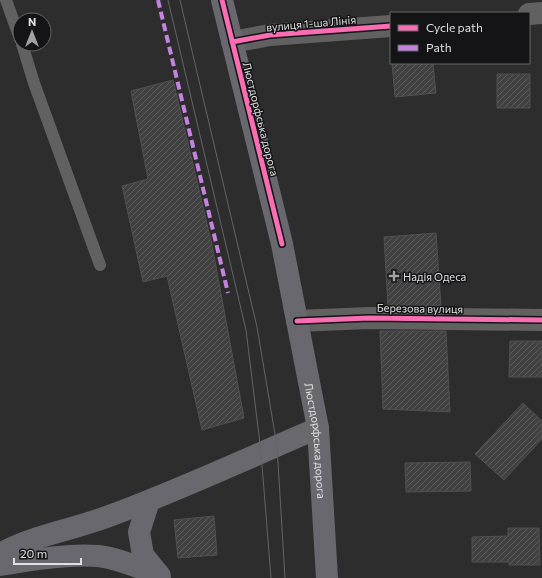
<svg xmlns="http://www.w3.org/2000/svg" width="542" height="578" viewBox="0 0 542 578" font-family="Commissioner,sans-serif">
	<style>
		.building { fill: url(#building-hatch); stroke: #505050 }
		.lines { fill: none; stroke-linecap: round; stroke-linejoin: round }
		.service { stroke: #616162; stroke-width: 12 }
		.minor { stroke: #616162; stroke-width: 22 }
		.primary { stroke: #69686e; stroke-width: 22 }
		.tram { stroke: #646464; stroke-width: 1 }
		.quiet { stroke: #c483df; stroke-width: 4; stroke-dasharray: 8 4; stroke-linecap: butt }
		.cycleway-casing { stroke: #141416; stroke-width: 8 }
		.cycleway { stroke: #f96db3; stroke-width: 5 }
		.poi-dot { fill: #a1a1a3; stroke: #141416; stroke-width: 1.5 }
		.labels { text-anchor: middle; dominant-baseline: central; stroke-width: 3; stroke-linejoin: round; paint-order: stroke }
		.street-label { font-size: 11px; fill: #e0e0e2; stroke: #141416 }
		.poi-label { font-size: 11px; fill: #e0e0e2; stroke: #141416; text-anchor: start }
	</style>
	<defs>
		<pattern id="building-hatch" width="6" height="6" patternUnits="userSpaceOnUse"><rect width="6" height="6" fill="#424141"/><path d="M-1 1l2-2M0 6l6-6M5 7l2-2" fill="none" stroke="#5d5c5c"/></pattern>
	</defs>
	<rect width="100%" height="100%" fill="#2d2d2d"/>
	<path class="building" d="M392 63H433L436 93 395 97Z
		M497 74H530V108H497Z
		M173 80 212 245 244 418 202 430 167 276 143 282 122 186 148 179 131 91Z
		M436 233 441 306H388L384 237Z
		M380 331H446L450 412 383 409Z
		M510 341H542V377H509Z
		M523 403 542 421V439L504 480 475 454Z
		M470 462 471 491 406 492 405 463Z
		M214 516 217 555 178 558 174 520Z
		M508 528H539L540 565H509V562H472V537L508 536Z"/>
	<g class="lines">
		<path class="service" d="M6 0 20 39
			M22 44 34 83 100 265"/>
		<path class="minor" d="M529 14 542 13
			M232 42 270 35 391 26
			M297 321 369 318 542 320"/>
		<g class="primary">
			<path id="s1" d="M222 0 282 244 318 428 327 578"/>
			<path d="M149 501 139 532 143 555 160 576"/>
			<path d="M0 554C33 535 73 530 109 516 180 490 248 458 318 428"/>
			<path d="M0 565C32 560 65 554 98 556 119 558 139 568 159 575"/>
		</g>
		<path class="tram" d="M168 0 246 330 261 452 271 578
			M180 0 257 327 277 446 285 578"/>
		<path class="quiet" d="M158 0 228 293"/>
		<defs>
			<path id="cycleway" d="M222 0 282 244
				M232 42 270 35 391 26
				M297 321 369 318 542 320"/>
		</defs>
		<use href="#cycleway" class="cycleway-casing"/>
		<use href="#cycleway" class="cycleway"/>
	</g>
	<path class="poi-dot" d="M392 270h4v4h4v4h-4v4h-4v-4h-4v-4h4z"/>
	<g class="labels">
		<g class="street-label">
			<text transform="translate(311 23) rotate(-5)">вулиця 1-ша Лінія</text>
			<text transform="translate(261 119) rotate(76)">Люстдорфська дорога</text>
			<text transform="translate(420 308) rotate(1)">Березова вулиця</text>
			<text stroke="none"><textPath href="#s1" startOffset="451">Люстдорфська дорога</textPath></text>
		</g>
		<g class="poi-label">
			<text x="403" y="276">Надія Одеса</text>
		</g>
	</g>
	<rect x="390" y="12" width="140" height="52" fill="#141416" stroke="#666668"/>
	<rect x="398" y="25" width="20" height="6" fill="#f96db3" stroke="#666668"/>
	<text x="426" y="32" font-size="12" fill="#e0e0e2">Cycle path</text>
	<rect x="398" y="45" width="20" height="6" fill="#c483df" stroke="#666668"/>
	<text x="426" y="52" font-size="12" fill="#e0e0e2">Path</text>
	<g transform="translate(32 32)"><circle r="19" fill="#141416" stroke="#666668"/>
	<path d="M0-3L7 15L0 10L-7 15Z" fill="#a1a1a3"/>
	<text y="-6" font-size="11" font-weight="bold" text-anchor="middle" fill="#e0e0e2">N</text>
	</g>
	<path d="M14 558v6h67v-6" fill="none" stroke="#e0e0e2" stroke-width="2"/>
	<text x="20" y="558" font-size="12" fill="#e0e0e2" stroke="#141416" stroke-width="3" paint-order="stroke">20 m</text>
</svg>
